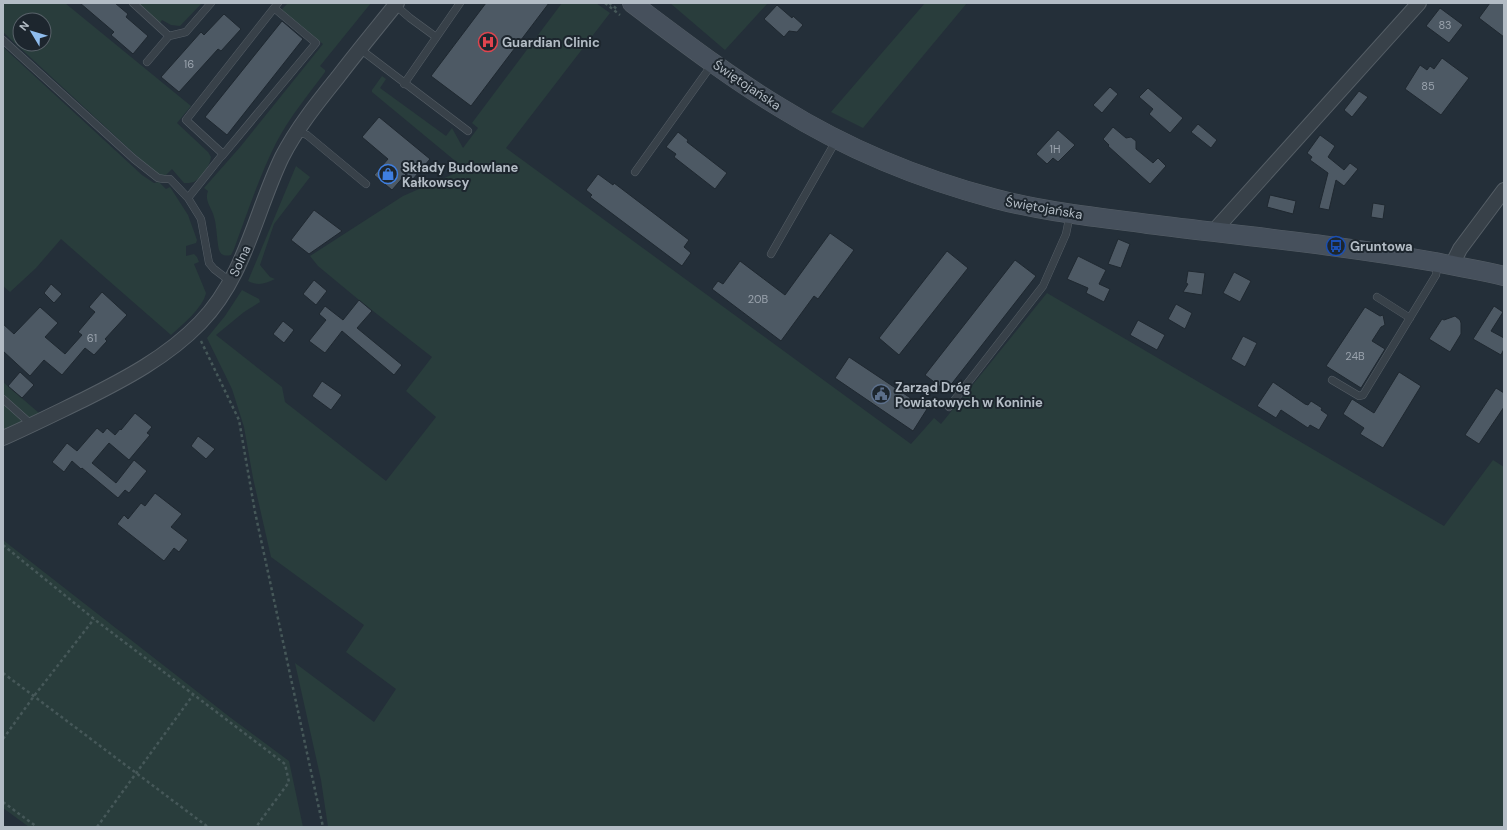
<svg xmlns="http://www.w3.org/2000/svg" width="1507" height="830" viewBox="0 0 1507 830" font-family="'DM Sans',sans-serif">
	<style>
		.green { fill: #293d3c; fill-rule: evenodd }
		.building { fill: #4d5964; stroke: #1f2830 }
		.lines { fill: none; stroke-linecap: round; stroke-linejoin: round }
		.lane-casing { stroke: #565f67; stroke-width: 8 }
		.street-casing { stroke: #565f67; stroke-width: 16 }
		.secondary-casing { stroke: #565f67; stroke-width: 20 }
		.path { stroke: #465859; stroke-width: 2.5; stroke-dasharray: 3 3; stroke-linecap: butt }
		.lane { stroke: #384149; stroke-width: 7 }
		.street { stroke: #384149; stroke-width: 14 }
		.secondary { stroke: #46505c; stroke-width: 19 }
		.labels { text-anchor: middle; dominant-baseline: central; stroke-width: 4; stroke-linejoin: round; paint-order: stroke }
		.number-label { font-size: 11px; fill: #9aa3ad }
		.poi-label { font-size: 13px; font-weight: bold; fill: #b3bcc5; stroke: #1d262e; text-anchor: start }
		.street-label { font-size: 13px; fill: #b3bcc5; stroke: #1d262e }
	</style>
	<rect width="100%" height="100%" fill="#242f39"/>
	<path class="green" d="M3 3H65L191 106 177 123 208 152 211 157C210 166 202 177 194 182 191 183 187 183 184 183L172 169 164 177 154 172 3 32ZM20 20H44V44H20Z
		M138 3H202L180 26 171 25 162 20 160 23Z
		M288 3H371L320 66 325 70V72C308 95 289 118 276 143 259 177 247 214 234 249L231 255C227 256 222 256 220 252 217 247 217 225 214 217 212 208 204 201 208 191L204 188 241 146 323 44 281 10Z
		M562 3H596L610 13 506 148 911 444 934 418 941 424 1047 293 1444 526 1493 460 1504 467V827H328L321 780 295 663 374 722 396 689 346 652 364 625 271 557 253 478 244 427 232 389 207 338 225 316 242 290 259 299 260 302 244 312 216 335 282 387 285 402 386 481 436 417 406 391 432 357 359 300 318 266 310 256 403 196 465 169 372 92V90L382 76 386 79 380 88 446 136 452 128 463 148 478 128 472 123Z
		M670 3H768L725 50Z
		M925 3H967L863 128 831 112Z
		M3 47 142 175 154 183 159 182 166 189 170 187 188 215 197 240 196 243 186 246V256L194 254 197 257 199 262 194 264 206 293C203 308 182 325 171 335L61 239 36 268 10 292 3 286Z
		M296 166 310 177 274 224 260 265 270 277 275 279C265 284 258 286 248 281Z
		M3 382 39 413 3 430Z
		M3 540 231 718 289 761 303 827H29L3 808Z"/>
	<path class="building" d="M80 3H115L128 14 126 17 148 36 133 54 111 35 114 32Z
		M486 3H549L471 106 431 76Z
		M1490 3H1504V37L1479 18Z
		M777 5 792 18 793 16 803 25 797 32 789 31 784 37 764 19Z
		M1440 8 1463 25 1449 43 1426 26Z
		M224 14 241 29 221 51 218 49 179 92 161 77 201 32 204 35Z
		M282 21 303 39 227 135 205 117Z
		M1442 58 1469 78 1441 115 1405 89 1420 65 1427 70 1430 66 1434 69Z
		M1110 87 1118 94 1102 113 1093 105Z
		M1148 88 1183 118 1170 133 1149 114 1153 109 1139 97Z
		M1359 91 1368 97 1352 117 1344 110Z
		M379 117 430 159 413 179 406 174 392 190 374 175 388 159 362 137Z
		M1198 124 1217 140 1211 148 1191 132Z
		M1113 127 1126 138 1131 137 1136 141V149L1153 163 1158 158 1166 166 1150 184 1108 146 1109 145 1103 139Z
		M1058 130 1075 145 1058 162 1053 158 1047 164 1036 154Z
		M678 132 688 140 687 142 727 173 715 189 674 157 676 154 666 147Z
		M1320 135 1335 146 1328 157 1344 170 1350 163 1358 169 1344 186 1336 180 1329 210 1319 208 1328 173 1310 160 1312 157 1307 153Z
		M598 174 613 185 614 183 689 240 684 247 691 253 682 266 590 197 592 195 586 190Z
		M1270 195 1296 201 1293 214 1267 207Z
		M1373 203 1385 205 1383 219 1371 217Z
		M314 210 342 231 309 254 291 240Z
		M830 233 854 250 818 299 814 296 781 341 712 289 718 281 723 284 740 261 785 295Z
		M1118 239 1130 244 1121 268 1108 264Z
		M947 251 968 268 899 355 879 338Z
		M1078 256 1106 270 1099 284 1110 289 1104 302 1086 293 1088 288 1067 279Z
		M1015 260 1036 276 946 391 925 375Z
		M1188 271 1205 273 1202 295 1183 292 1188 284 1186 283Z
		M1234 272 1251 281 1240 302 1223 293Z
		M314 280 327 291 316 305 303 294Z
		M51 284 62 294 54 303 44 293Z
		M102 292 127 315 105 339 107 341 94 355 85 348 62 375 44 360 30 376 3 351V324L14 334 40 307 58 323 45 337 65 354 82 335 78 332 95 312 89 307Z
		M359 300 372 311 357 328 402 365 394 375 342 331 325 353 309 341 326 320 319 314 325 306 343 320Z
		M1176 304 1192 313 1185 329 1168 319Z
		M1494 306 1503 312 1491 331 1504 338V349L1501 355 1473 339Z
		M1365 307 1380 316 1383 315 1385 325 1381 327 1372 341 1385 349 1361 388 1326 366Z
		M1455 316 1460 320 1461 323V334L1450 352 1429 339 1442 319 1444 320Z
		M1138 320 1165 335 1157 350 1130 335Z
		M283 321 294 330 284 343 273 334Z
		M1243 336 1257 343 1245 367 1231 359Z
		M849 357 927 409 913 431 835 378Z
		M20 372 34 385 22 398 8 386Z
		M1399 372 1421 386 1383 448 1360 434 1364 428 1343 414 1352 399 1374 413Z
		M322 381 342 395 331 410 312 396Z
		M1273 382 1305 404 1308 405 1311 401 1322 408 1321 410 1328 415 1319 430 1310 425 1308 428 1281 410 1276 418 1257 406Z
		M1496 388 1504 393V407L1479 444 1465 435Z
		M135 413 152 427 147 433 150 435 129 460 109 443 92 463 116 483 134 460 147 471 129 493 125 490 118 498 82 468 81 469 72 461 64 472 52 462 67 443 77 451 97 428 103 433 107 428 115 435 120 429 121 430Z
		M198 436 215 449 206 459 191 446Z
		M155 493 182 514 171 527 188 540 179 552 174 548 164 561 117 524 124 515 128 519 141 503 145 506Z"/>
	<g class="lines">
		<defs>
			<path id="lane" d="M133 3 169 36 186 32 211 3
				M395 5 410 18 436 37
				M3 40 134 159 158 178 164 179H170L188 198 201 219 209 263 214 269 231 282
				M360 49 468 131
				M147 62 169 36
				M404 84 460 3
				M297 131 307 135 366 184
				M222 156 316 43 274 8
				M635 172 713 63
				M188 198 223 154 186 120 278 3
				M771 254 837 139
				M1377 297 1410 318
				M1332 380 1359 396 1363 395 1436 275 1438 263
				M3 399 32 425
				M949 407 1043 286 1066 234 1070 214"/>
			<path id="street" d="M1213 232 1419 3
				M1452 265 1460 249 1504 190
				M3 438C30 426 56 413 83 400 125 379 167 357 200 323 245 277 255 213 282 157 297 128 317 103 338 77 357 52 377 28 397 3"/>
			<path id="secondary" d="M632 3C680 39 729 77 781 108 847 149 920 179 996 199 1045 212 1097 217 1148 224 1244 236 1340 245 1435 262 1458 267 1481 270 1504 276"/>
		</defs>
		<use href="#lane" class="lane-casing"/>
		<use href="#street" class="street-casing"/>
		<use href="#secondary" class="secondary-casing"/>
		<path class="path" d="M605 3 620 15
			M609 3 617 9
			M201 341 239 420 255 512 323 827
			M3 545 94 619 285 764 289 782 256 827
			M3 673 208 827
			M3 739 34 696 94 619
			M3 802 37 827
			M97 827 193 695"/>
		<use href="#lane" class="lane"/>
		<use href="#street" class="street"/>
		<use href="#secondary" class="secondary"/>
	</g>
	<defs>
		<symbol id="hospital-ring" viewBox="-11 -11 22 22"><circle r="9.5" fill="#1d262e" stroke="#e0444e" stroke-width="1.5"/><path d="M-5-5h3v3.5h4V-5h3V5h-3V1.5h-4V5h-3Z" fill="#e0444e"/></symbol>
		<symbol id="shop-ring" viewBox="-11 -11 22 22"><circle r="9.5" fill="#1d262e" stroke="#3f7fe0" stroke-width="1.5"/><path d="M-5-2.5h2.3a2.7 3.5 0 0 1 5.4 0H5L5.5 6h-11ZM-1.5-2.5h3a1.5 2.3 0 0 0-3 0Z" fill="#3f7fe0"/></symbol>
		<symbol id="bus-ring" viewBox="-11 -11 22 22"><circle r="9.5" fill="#1d262e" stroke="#1a4fb4" stroke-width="1.5"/><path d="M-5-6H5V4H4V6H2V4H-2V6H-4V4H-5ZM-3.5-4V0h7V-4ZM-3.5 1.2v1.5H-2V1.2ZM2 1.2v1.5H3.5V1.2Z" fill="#1a4fb4"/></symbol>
		<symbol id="civic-ring" viewBox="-11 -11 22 22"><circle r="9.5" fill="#1d262e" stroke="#5c6f8a" stroke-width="1.5"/><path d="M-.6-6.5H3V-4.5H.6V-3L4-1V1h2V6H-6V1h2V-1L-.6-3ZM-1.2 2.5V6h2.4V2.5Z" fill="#5c6f8a"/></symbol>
	</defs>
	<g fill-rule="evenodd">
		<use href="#hospital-ring" x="477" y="31" width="22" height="22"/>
		<use href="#shop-ring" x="377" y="163" width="22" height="22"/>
		<use href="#bus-ring" x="1325" y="235" width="22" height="22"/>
		<use href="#civic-ring" x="870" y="383" width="22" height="22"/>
	</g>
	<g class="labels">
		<g class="number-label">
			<text x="1445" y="25">83</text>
			<text x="189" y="64">16</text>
			<text x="1428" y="86">85</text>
			<text x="1055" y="149">1H</text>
			<text x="758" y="299">20B</text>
			<text x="92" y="338">61</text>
			<text x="1355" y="356">24B</text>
		</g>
		<g class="poi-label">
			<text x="502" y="42">Guardian Clinic</text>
			<text x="402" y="167">Składy Budowlane<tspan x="402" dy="15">Kałkowscy</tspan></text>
			<text x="1350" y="246">Gruntowa</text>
			<text x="895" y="387">Zarząd Dróg<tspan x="895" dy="15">Powiatowych w Koninie</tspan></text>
		</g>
		<g class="street-label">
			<text transform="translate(747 85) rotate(34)">Świętojańska</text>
			<text transform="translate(1044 208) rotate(10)">Świętojańska</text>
			<text transform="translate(240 261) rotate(-65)">Solna</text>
		</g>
	</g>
	<rect width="1507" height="830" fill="none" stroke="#b3bcc5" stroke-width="8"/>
	<g transform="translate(32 32) rotate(308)"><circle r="19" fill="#1d262e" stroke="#59626a"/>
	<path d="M0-3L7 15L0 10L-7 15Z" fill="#8fbdee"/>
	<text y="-6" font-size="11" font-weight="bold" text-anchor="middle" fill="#b3bcc5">N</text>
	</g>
</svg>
